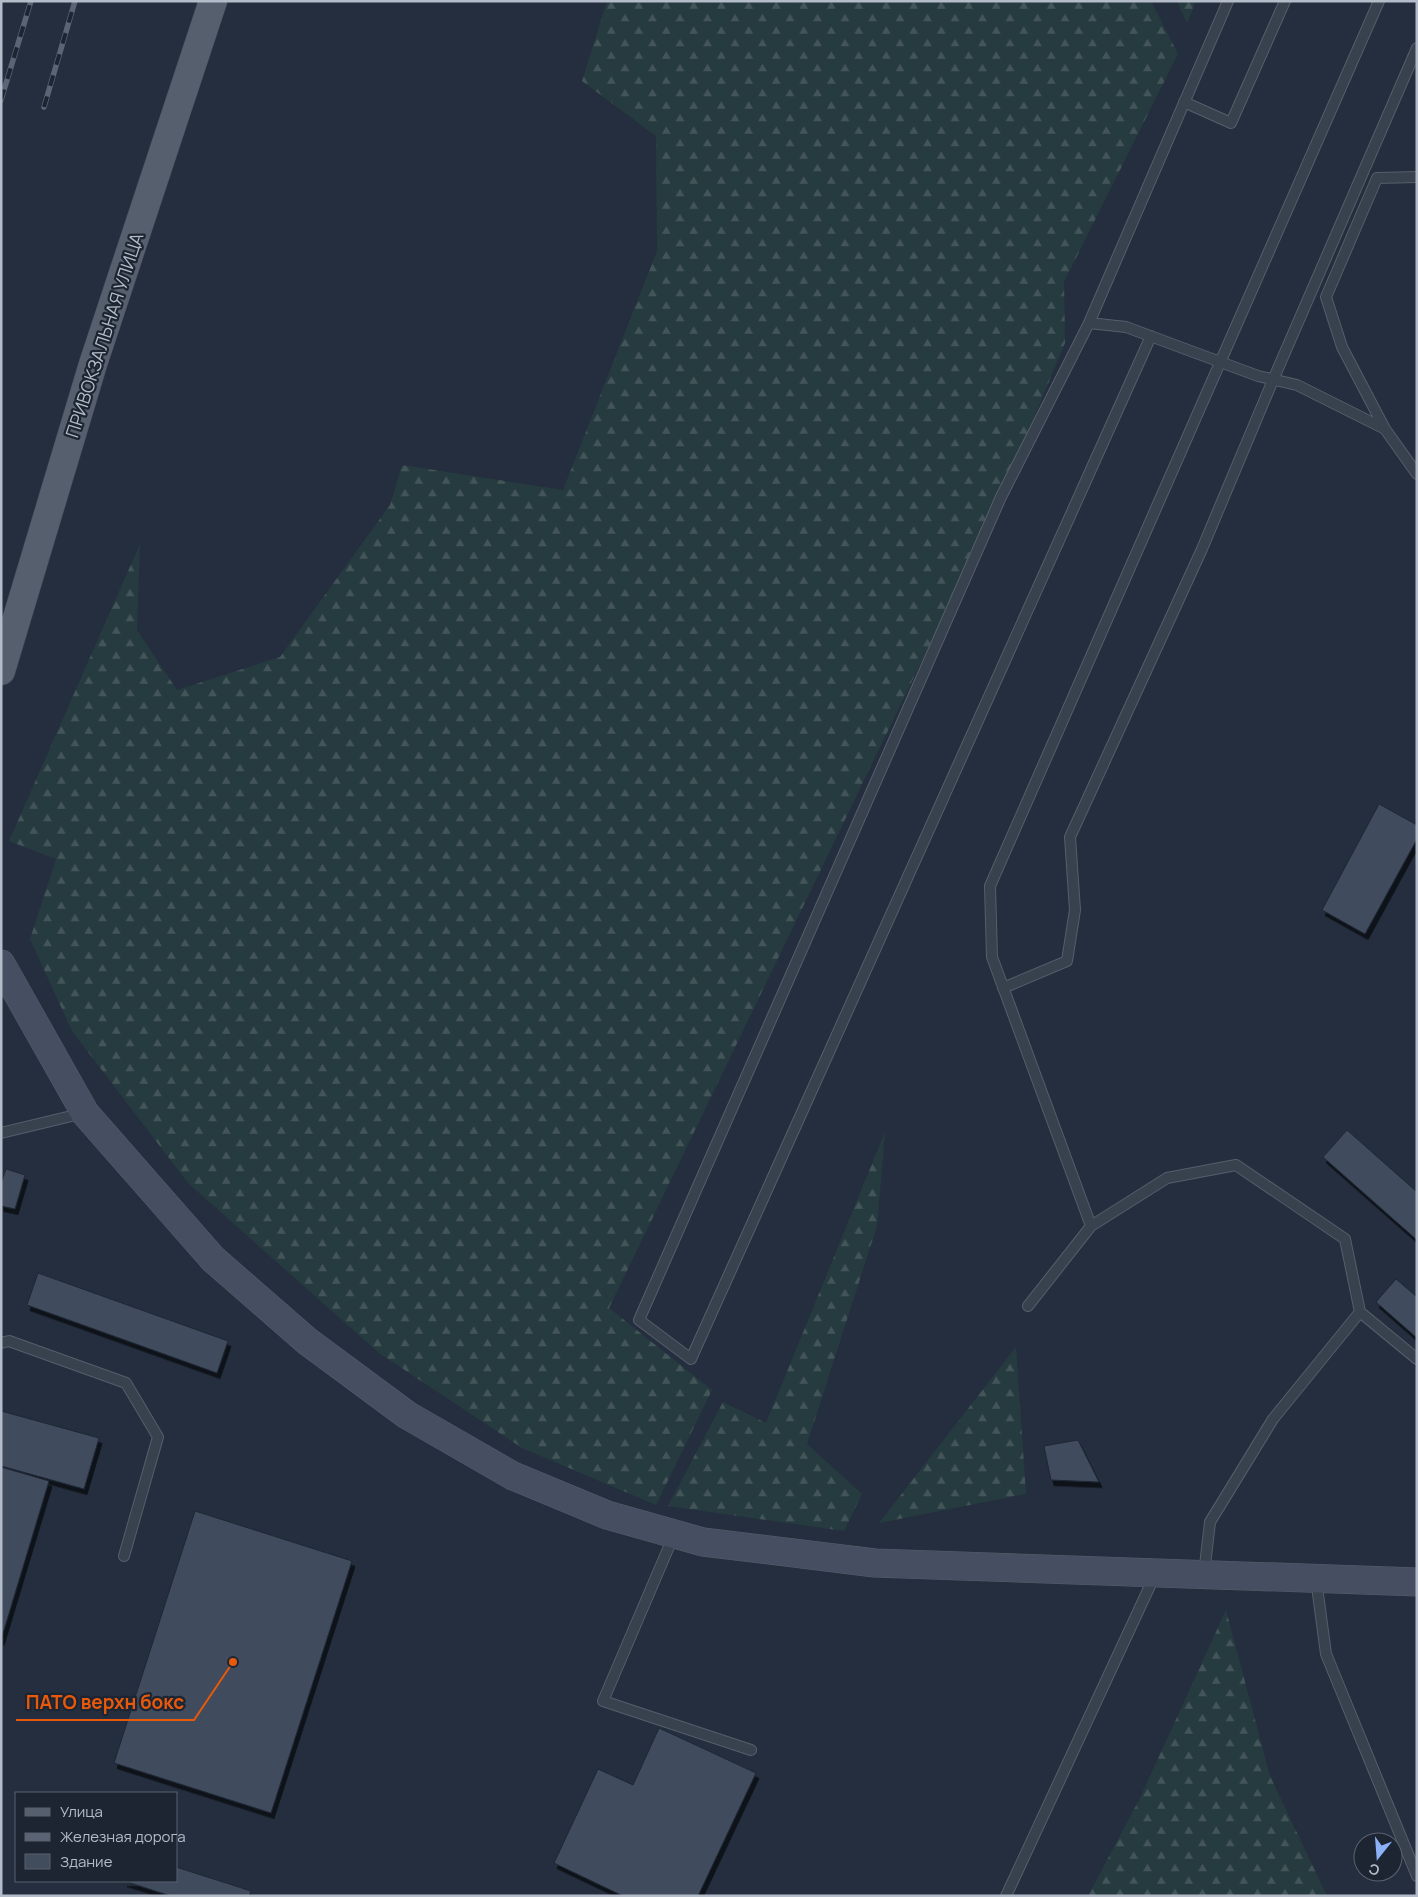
<svg xmlns="http://www.w3.org/2000/svg" width="1418" height="1897" viewBox="0 0 1418 1897" font-family="Manrope,sans-serif">
	<style>
		.forest { fill: url(#forest-firs) }
		.building { fill: #414c5d; stroke: #1f2735; filter: url(#shadow) }
		.lines { fill: none; stroke-linecap: round; stroke-linejoin: round }
		.lane-casing { stroke: #565e6c; stroke-width: 12 }
		.secondary-casing { stroke: #565e6c; stroke-width: 29 }
		.primary-casing { stroke: #414957; stroke-width: 29 }
		.lane { stroke: #38414e; stroke-width: 10 }
		.secondary { stroke: #464f61; stroke-width: 28 }
		.primary { stroke: #565f6e; stroke-width: 28 }
		.rail-casing { stroke: #5a6475; stroke-width: 5.5 }
		.rail { stroke: #1d2533; stroke-width: 4; stroke-dasharray: 11; stroke-linecap: butt }
		.labels { text-anchor: middle; dominant-baseline: central; stroke-width: 4.5; stroke-linejoin: round; paint-order: stroke }
		.street-label { font-size: 18px; fill: #b4bcc9; stroke: #1d2533 }
		.leader { fill: none; stroke: #e8590c; stroke-width: 2 }
		.callout-dot { fill: #e8590c; stroke: #1d2533; stroke-width: 2 }
		.callout-label { font-size: 19px; text-anchor: middle; font-weight: bold; fill: #e8590c; stroke: #1d2533; stroke-width: 4.5; stroke-linejoin: round; paint-order: stroke }
	</style>
	<defs>
		<pattern id="forest-firs" width="22" height="20" patternUnits="userSpaceOnUse" patternTransform="scale(1.25)"><rect width="22" height="20" fill="#263b3f"/><path d="M5 1l3.5 6h-7zM16 11l3.5 6h-7z" fill="#435559"/></pattern>
		<filter id="shadow"><feDropShadow dx="3" dy="5.5" stdDeviation="0" flood-color="#0009"/></filter>
	</defs>
	<rect width="100%" height="100%" fill="#242e3e"/>
	<path class="forest" d="M607 1H1151L1178 54 1064 282 1065 343 1001 497 609 1308 712 1390 656 1505 522 1448 379 1353 188 1183 72 1031 30 939 56 859 9 841 140 544 137 630 177 690 280 657 390 505 402 465 563 490 657 251 656 136 582 81Z
		M1177 1H1196L1187 23Z
		M885 1132 877 1226 807 1444 862 1494 844 1531 668 1506 723 1402 766 1423Z
		M1016 1347 1026 1494 879 1523Z
		M1226 1610 1270 1776 1327 1896H1088L1140 1798Z"/>
	<path class="building" d="M1379 804 1417 825V839L1365 934 1322 910Z
		M1347 1130 1417 1192V1240L1323 1157Z
		M6 1169 25 1175 15 1209 1 1206V1183Z
		M38 1273 228 1341 217 1373 27 1305Z
		M1396 1279 1417 1297V1338L1376 1302Z
		M1 1411 99 1438 84 1489 1 1466Z
		M1078 1440 1099 1482 1051 1480 1044 1446Z
		M1 1467 49 1481 1 1640Z
		M195 1511 352 1561 271 1813 114 1763Z
		M659 1728 756 1773 698 1896H623L554 1863 598 1769 633 1785Z
		M176 1867 251 1891 249 1896H171L124 1881H176Z"/>
	<g class="lines">
		<defs>
			<path id="lane" d="M1184 102 1231 123 1285 1
				M1089 323 1126 327 1258 376 1297 385 1385 429 1417 474
				M1151 336 691 1359 639 1320 1001 497 1089 323 1228 1
				M1385 429 1342 347 1326 297 1377 178 1417 177
				M1003 988 1067 961 1075 910 1070 837 1202 549 1273 380 1417 48
				M1 1133 84 1113
				M1091 1226 992 957 990 886 1379 1
				M1028 1306 1091 1226 1167 1178 1236 1165 1345 1239 1360 1312
				M1 1343 9 1341 126 1383 158 1437 124 1556
				M674 1535 603 1701 751 1750
				M1204 1574 1210 1522 1273 1419 1360 1312 1417 1359
				M1316 1579 1326 1654 1417 1876
				M1006 1896 1155 1575"/>
			<path id="secondary" d="M1 964 85 1113 213 1259 307 1341 407 1415 513 1476 607 1515 703 1542 875 1563 1417 1582"/>
			<path id="primary" d="M1 671 93 364 213 1"/>
		</defs>
		<use href="#lane" class="lane-casing"/>
		<use href="#secondary" class="secondary-casing"/>
		<use href="#primary" class="primary-casing"/>
		<use href="#lane" class="lane"/>
		<use href="#secondary" class="secondary"/>
		<use href="#primary" class="primary"/>
		<defs>
			<path id="rail" d="M1 100 31 1
				M44 107 75 1"/>
		</defs>
		<use href="#rail" class="rail-casing"/>
		<use href="#rail" class="rail"/>
	</g>
	<g class="labels">
		<g class="street-label">
			<text transform="translate(104 335) rotate(-72)">ПРИВОКЗАЛЬНАЯ УЛИЦА</text>
		</g>
	</g>
	<path class="leader" d="M233 1662L194 1720H16"/>
	<circle class="callout-dot" cx="233" cy="1662" r="5"/>
	<g class="callout-label">
		<text x="105" y="1709">ПАТО верхн бокс</text>
	</g>
	<rect width="1418" height="1897" fill="none" stroke="#b4bcc9" stroke-width="5"/>
	<rect x="15" y="1792" width="162" height="90" fill="#1d2533" stroke="#59616f"/>
	<rect x="25" y="1808" width="25" height="8" fill="#565f6e" stroke="#59616f"/>
	<text x="60" y="1817" font-size="15" fill="#b4bcc9">Улица</text>
	<rect x="25" y="1833" width="25" height="8" fill="#5a6475" stroke="#59616f"/>
	<text x="60" y="1842" font-size="15" fill="#b4bcc9">Железная дорога</text>
	<rect x="25" y="1854" width="25" height="15" fill="#414c5d" stroke="#59616f"/>
	<text x="60" y="1867" font-size="15" fill="#b4bcc9">Здание</text>
	<g transform="translate(1378 1857) rotate(197)"><circle r="24" fill="#1d2533" stroke="#59616f"/>
	<path d="M0-4L9 19L0 12L-9 19Z" fill="#8cb1f7"/>
	<text y="-8" font-size="14" font-weight="bold" text-anchor="middle" fill="#b4bcc9">С</text>
	</g>
</svg>
